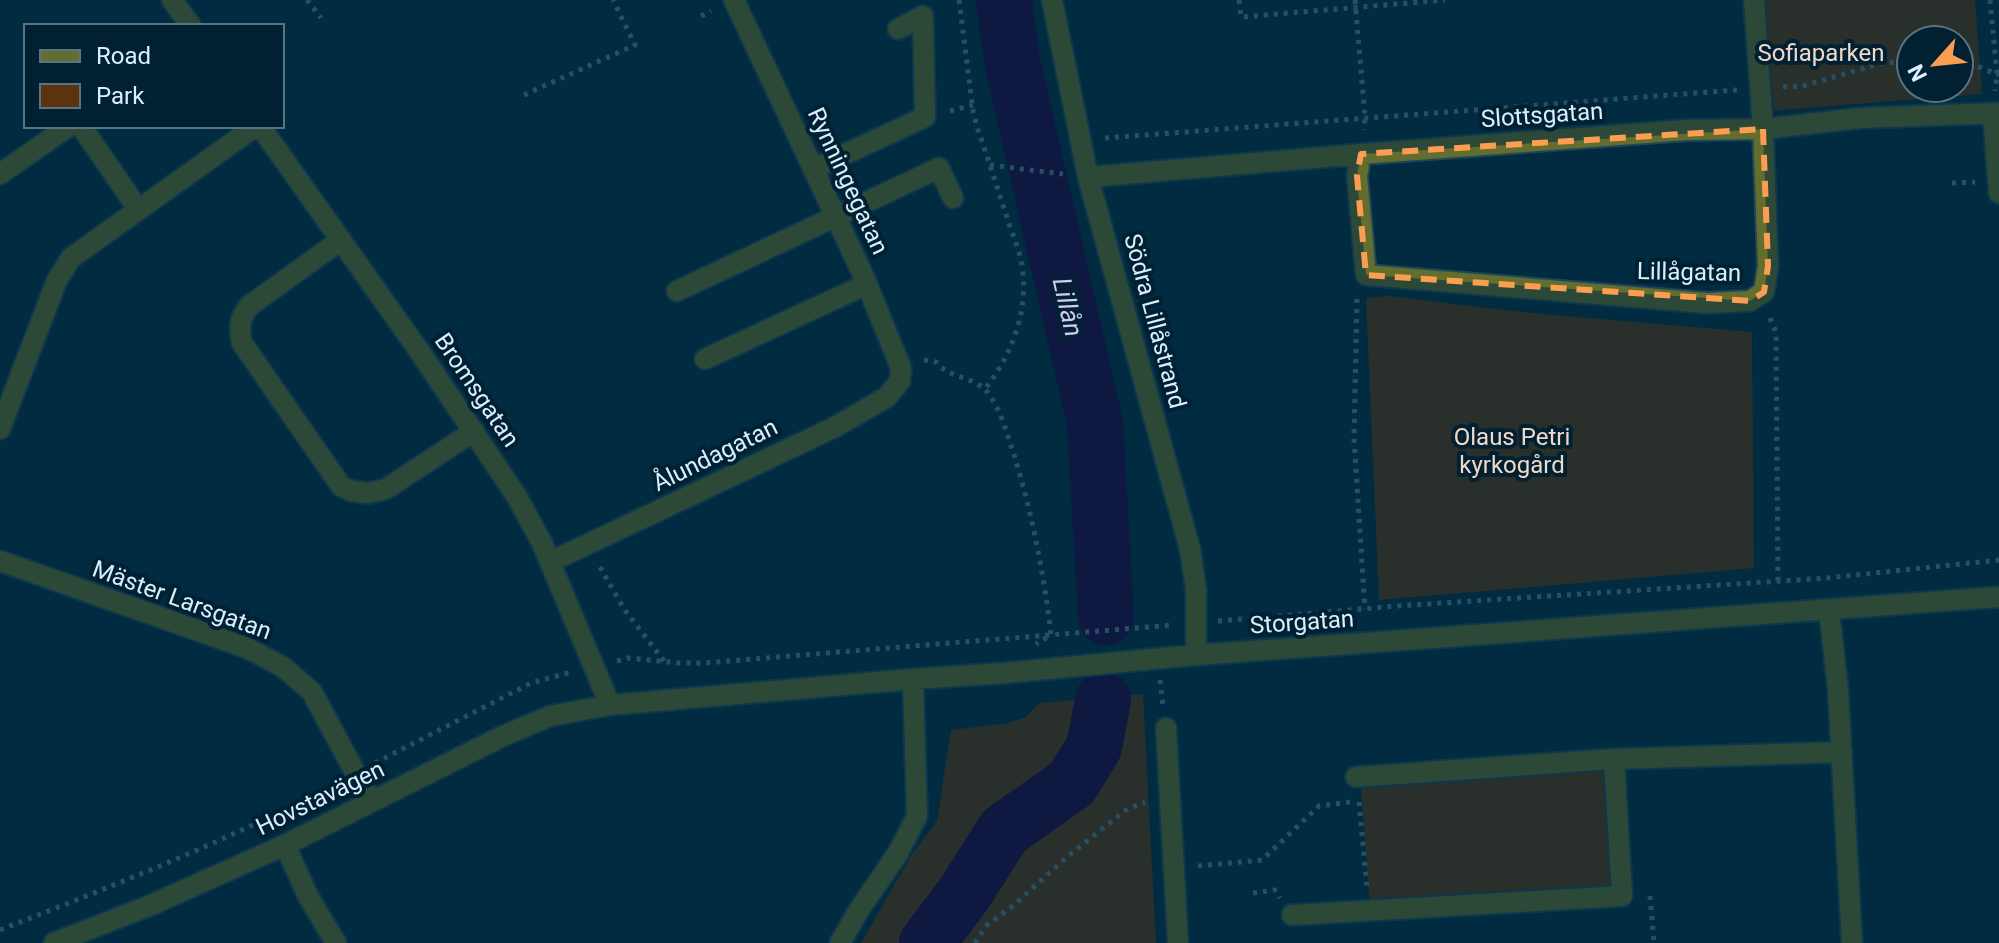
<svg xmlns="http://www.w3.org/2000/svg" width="1999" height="943" viewBox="0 0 1999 943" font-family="Roboto,sans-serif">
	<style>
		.green { fill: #5c330f; fill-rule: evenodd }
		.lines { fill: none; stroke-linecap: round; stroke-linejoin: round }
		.river { stroke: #200242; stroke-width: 56 }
		.minor-casing { stroke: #1e465b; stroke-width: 24 }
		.path { stroke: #597c8f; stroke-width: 5; stroke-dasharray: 4 6; stroke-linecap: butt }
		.minor { stroke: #636d2d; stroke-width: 20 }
		.marked { fill: none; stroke: #fc9e52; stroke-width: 6; stroke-dasharray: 16 10; stroke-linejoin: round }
		.labels { text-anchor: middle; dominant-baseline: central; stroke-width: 8; stroke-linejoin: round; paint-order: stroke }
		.park-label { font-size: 24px; fill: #f0d9c9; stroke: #012132 }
		.street-label { font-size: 24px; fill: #d9effe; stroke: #012132 }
		.water-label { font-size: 26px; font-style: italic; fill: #d4c8f7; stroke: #012132 }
	</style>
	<rect width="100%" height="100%" fill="#002b41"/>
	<path class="green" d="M1759 0H1975L1982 94 1768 111ZM1911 40H1959V88H1911Z
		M1388 296 1531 313 1752 332 1754 568 1379 600 1366 298Z
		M1143 694 1156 943H861L912 854 937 821 951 730 1008 723 1026 717 1039 703Z
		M1604 770 1613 892 1370 909 1361 787Z"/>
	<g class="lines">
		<path class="river" d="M1004 0 1012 61 1095 423 1106 617
			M927 943 964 894 1004 831 1072 783 1094 747 1103 700"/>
		<defs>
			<path id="minor" d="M172 0 191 26
				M1052 0 1088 177 1190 549 1196 590V655
				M1993 114 1999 193
				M81 126 138 209
				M260 126 422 355 517 497 542 543 610 705
				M1361 154 1357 176 1366 275 1707 303 1750 301 1764 292 1768 266 1763 129 1754 0
				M813 169 925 117 923 16 898 29
				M0 174 69 126
				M1088 177 1361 154 1687 130 1763 129 1860 118 1999 113
				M341 240 249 306C239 319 239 327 242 343L341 486 351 491 369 493 386 489 474 431
				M677 291 939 168 953 198
				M705 359 867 284
				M0 429 57 280 71 258 256 126
				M0 561 247 648 283 667 312 692 371 802
				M550 562 835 427 887 397 900 381 901 368 864 277 734 0
				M1829 609 1838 690 1852 943
				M1166 728 1178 943
				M1356 777 1614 759 1842 752
				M285 845 308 896 336 943
				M1292 915 1622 896 1614 759
				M54 943 151 905 285 845 503 736 550 716 610 705 913 679 1004 673 1196 655 1999 597
				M840 943 859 910 898 853 917 816 913 679"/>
		</defs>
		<use href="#minor" class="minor-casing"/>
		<path class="path" d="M307 0 321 18
			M959 0 973 111 977 127C988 158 998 190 1008 221 1014 238 1022 256 1023 274 1027 316 1010 357 985 389
			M1239 0 1241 17 1445 0
			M1355 0 1365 117 1364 130
			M1990 0 1997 74 1995 91
			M701 16 711 11
			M1959 62 1969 63 1999 75
			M1783 87 1803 86 1882 63 1911 61
			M524 95 635 45 613 0
			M950 111 973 105
			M1105 138 1737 90
			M990 165 1063 174
			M1952 183 1975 182
			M1357 299 1354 439 1365 609
			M1770 318 1776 332 1778 581
			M924 360 936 362C949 379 975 376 988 393 1001 410 1007 434 1014 455 1032 513 1044 574 1051 635L1036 644
			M600 567 624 609 664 661
			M1218 621 1397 606 1827 578 1999 560
			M617 661 628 658 679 663H704L1173 625
			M1160 680 1163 706
			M375 763 531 683 572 672
			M1359 802 1367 888
			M1198 866 1262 860 1319 806 1350 802
			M1253 893 1275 890 1280 898
			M1650 896 1654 943
			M0 930C113 886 227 841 334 785
			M975 943 986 926 1013 906 1068 856 1126 810 1145 802"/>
		<use href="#minor" class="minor"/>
	</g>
	<path d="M0 0H1999V943H0ZM1763 129 1768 266 1764 292 1750 301 1366 275 1357 176 1361 154Z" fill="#002b41" fill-opacity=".55" fill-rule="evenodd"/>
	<path class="marked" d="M1763 129 1768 266 1764 292 1750 301 1366 275 1357 176 1361 154Z"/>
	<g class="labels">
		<g class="park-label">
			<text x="1821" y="53">Sofiaparken</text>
			<text x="1512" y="437">Olaus Petri<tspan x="1512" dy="28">kyrkogård</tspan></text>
		</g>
		<g class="street-label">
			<text transform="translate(1542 115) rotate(-4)">Slottsgatan</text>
			<text transform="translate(848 181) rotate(65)">Rynningegatan</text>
			<text transform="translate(1689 272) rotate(1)">Lillågatan</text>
			<text transform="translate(1155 321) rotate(75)">Södra Lillåstrand</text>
			<text transform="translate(477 390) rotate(56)">Bromsgatan</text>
			<text transform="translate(715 455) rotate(-26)">Ålundagatan</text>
			<text transform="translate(182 600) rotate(20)">Mäster Larsgatan</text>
			<text transform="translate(1302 622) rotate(-4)">Storgatan</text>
			<text transform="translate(320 798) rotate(-26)">Hovstavägen</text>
		</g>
		<g class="water-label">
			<text transform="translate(1068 307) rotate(77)">Lillån</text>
		</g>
	</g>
	<rect x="24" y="24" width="260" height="104" fill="#012132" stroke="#577384" stroke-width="2"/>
	<rect x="40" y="50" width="40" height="12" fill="#636d2d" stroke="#577384" stroke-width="2"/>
	<text x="96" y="64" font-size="24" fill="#d9effe">Road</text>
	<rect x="40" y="84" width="40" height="24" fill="#5c330f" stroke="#577384" stroke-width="2"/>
	<text x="96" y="104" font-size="24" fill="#d9effe">Park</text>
	<g transform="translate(1935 64) rotate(243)"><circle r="38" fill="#012132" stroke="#577384" stroke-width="2"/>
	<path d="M0-6L14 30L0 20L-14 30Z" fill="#fc9e52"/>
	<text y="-12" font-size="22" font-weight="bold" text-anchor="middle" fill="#d9effe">N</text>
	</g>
</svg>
